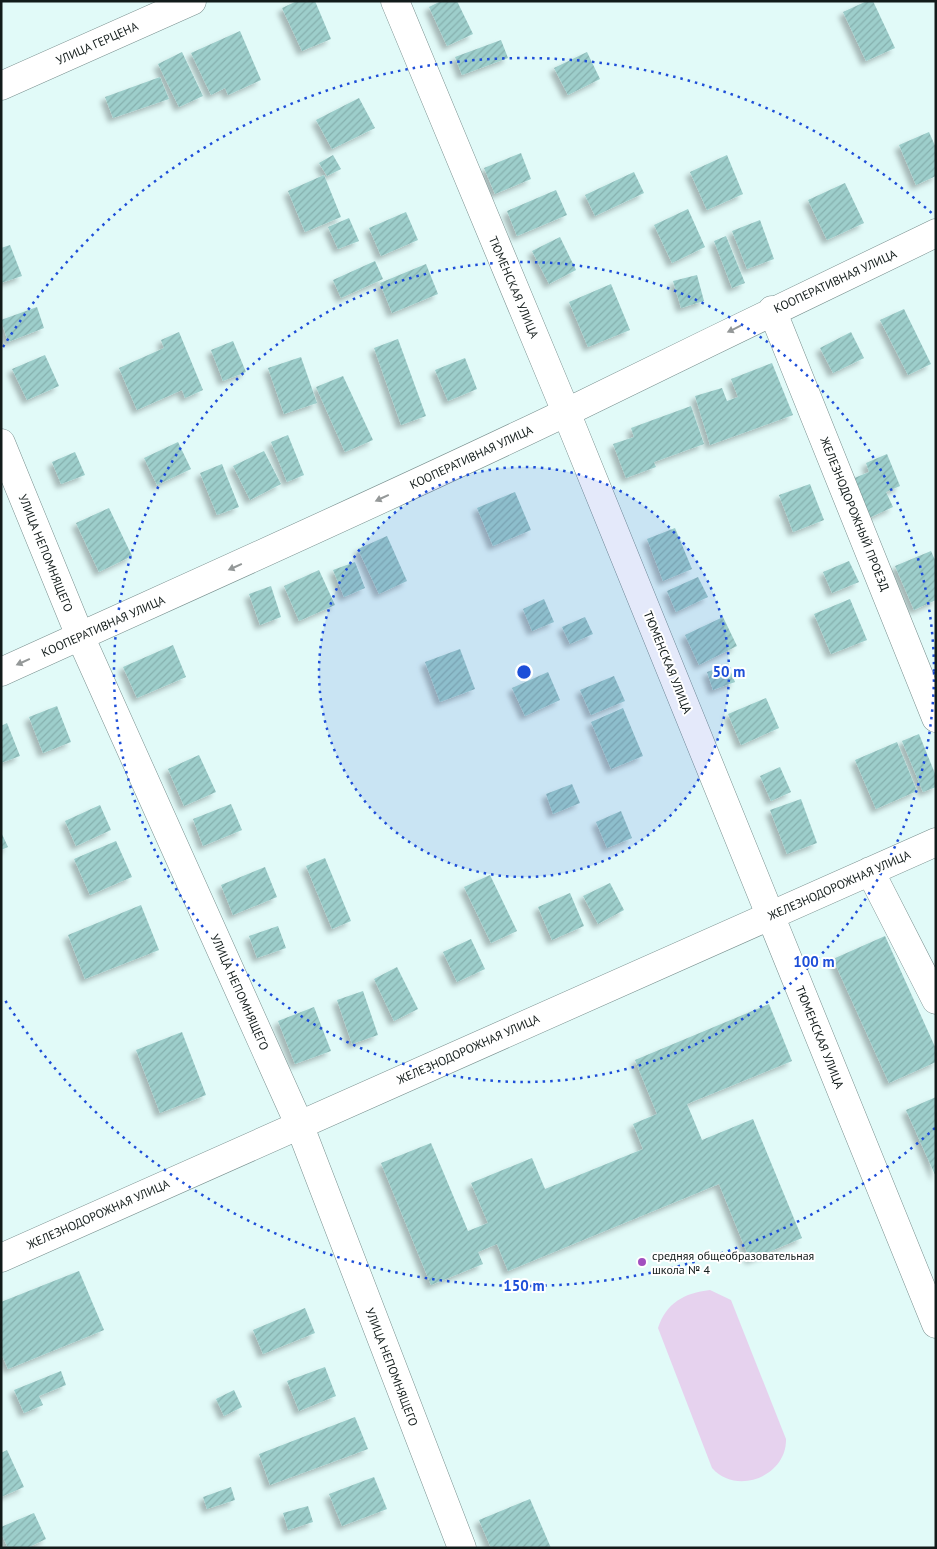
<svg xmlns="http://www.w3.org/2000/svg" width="937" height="1549" viewBox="0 0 937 1549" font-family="'PT Sans',sans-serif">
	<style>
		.garden { fill: #e6d2ee }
		.building { fill: url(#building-hatch); filter: url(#shadow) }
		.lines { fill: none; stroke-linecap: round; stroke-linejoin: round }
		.minor-casing { stroke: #788f8e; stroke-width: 29 }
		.minor { stroke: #fff; stroke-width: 28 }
		.oneway { fill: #949898 }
		.ring { fill: none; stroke: #1d4ed8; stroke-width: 2.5; stroke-dasharray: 2.5 5 }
		.poi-dot { fill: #a24fbf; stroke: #fff; stroke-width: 2 }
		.labels { text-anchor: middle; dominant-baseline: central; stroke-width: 4; stroke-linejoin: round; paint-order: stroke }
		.street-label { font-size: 12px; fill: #121b1a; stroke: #fff }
		.poi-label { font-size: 12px; fill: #121b1a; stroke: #fff; text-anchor: start }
		.centre { fill: #1d4ed8; stroke: #fff; stroke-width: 2.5 }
		.ring-label { font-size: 15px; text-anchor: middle; font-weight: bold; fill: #1d4ed8; stroke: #fff; stroke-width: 4; stroke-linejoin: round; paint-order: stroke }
	</style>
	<defs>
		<pattern id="building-hatch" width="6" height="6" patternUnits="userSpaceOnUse" patternTransform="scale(1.25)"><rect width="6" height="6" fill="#9dcecb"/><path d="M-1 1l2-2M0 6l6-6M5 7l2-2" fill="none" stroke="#86b0ae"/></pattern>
		<filter id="shadow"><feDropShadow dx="-4.5" dy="4.5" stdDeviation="2.5" flood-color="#0004"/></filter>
	</defs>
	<rect width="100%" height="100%" fill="#e1faf8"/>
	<path class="garden" d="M710 1290 731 1300 786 1439C787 1476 737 1496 712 1468L658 1328C666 1303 684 1293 710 1290Z"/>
	<path class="building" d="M297 1H315L331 39 302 51 282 8Z
		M441 1H457L473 34 447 46 429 7Z
		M867 1H873L895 48 866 61 843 12Z
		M240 31 261 80 228 95 225 88 211 95 191 53Z
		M501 40 508 58 462 75 455 57Z
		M182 52 203 96 179 107 158 64Z
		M587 52 600 79 568 95 554 68Z
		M160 77 169 99 113 118 105 97Z
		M359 98 375 128 332 149 316 120Z
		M929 132 936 148V176L916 185 899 145Z
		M521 153 531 179 495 194 484 168Z
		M333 155 341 169 327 176 319 163Z
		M727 155 743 194 707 210 690 172Z
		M634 172 644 193 595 216 585 195Z
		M324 175 341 217 305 232 288 191Z
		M845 183 864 223 827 240 808 200Z
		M556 190 567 215 517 236 507 211Z
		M688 209 705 247 672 263 654 225Z
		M406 212 418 240 381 256 369 228Z
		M349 218 359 241 338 249 328 227Z
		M760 220 774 259 747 269 732 231Z
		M726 236 745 283 732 288 714 241Z
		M560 237 576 270 549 284 532 251Z
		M10 245 22 276 1 283V248Z
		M375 261 383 279 341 298 333 280Z
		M426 264 438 294 392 313 380 283Z
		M697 275 704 301 681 308 673 281Z
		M611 284 630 330 588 347 569 302Z
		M37 307 44 328 8 342 1 320Z
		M904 309 931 364 908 375 880 320Z
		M179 332 203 390 185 398 182 390 137 410 119 368 164 348 161 340Z
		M851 332 864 358 833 373 820 348Z
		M398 339 426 416 401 425 374 348Z
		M233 341 246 372 223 381 211 350Z
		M45 355 59 386 27 400 12 369Z
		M301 357 317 403 284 414 268 368Z
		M465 358 477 389 448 401 435 370Z
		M772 363 793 415 710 445 695 396 722 388 727 401 738 397 731 379Z
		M343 376 373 440 345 452 316 387Z
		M691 406 704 444 654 462 656 467 626 478 613 444 634 437 631 428Z
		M288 435 304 475 287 482 271 442Z
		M178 442 191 469 157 485 144 458Z
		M264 451 281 484 250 500 233 466Z
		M75 452 85 475 61 484 52 462Z
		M887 454 900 486 886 492 893 507 869 518 852 479 869 472 866 463Z
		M222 464 239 507 217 515 200 473Z
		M810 484 824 520 793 532 779 495Z
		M515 492 531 530 493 546 477 508Z
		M109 508 132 556 99 572 76 523Z
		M675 528 692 569 663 581 647 539Z
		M387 536 407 581 379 594 358 549Z
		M931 551 936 562V600L914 610 895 566Z
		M849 561 859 582 832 593 823 572Z
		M355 562 365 588 344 597 333 570Z
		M319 570 335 605 299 621 284 586Z
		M698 577 708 597 676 612 667 591Z
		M271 586 281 617 260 625 249 594Z
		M544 599 554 622 532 631 523 609Z
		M850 599 867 640 831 654 814 614Z
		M585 617 593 634 570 644 562 627Z
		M723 617 737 646 699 665 685 635Z
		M173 645 186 677 137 698 123 667Z
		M460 649 475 689 440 702 425 662Z
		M728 665 735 682 713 690 707 672Z
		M548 672 560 700 525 716 512 688Z
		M614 676 625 701 591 715 580 690Z
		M766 698 779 728 741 745 728 714Z
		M57 706 71 742 43 753 29 717Z
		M623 708 643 756 611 769 591 722Z
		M7 723 20 756 1 763V726Z
		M919 734 936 776V787L923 792 902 741Z
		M897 742 917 791 876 809 855 760Z
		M199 755 216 792 184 806 168 769Z
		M780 767 791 792 771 801 760 776Z
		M572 784 580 803 553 814 546 794Z
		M801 799 817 843 787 854 770 810Z
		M231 804 242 830 203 846 193 819Z
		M100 805 111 830 76 846 65 821Z
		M621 811 632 838 607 848 596 822Z
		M1 832 8 847 1 850Z
		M116 841 132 877 90 895 74 859Z
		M325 858 351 921 332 929 306 866Z
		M265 867 277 897 233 915 221 885Z
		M490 875 517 931 491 943 464 887Z
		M610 883 624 910 598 924 583 896Z
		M570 893 584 926 552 940 538 907Z
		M141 905 159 950 85 979 68 935Z
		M278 926 286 948 257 958 249 936Z
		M885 936 936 1049V1062L889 1083 833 959Z
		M471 939 485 969 457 982 443 952Z
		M397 967 418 1009 394 1021 374 979Z
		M363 991 378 1035 352 1044 337 1000Z
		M769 1004 792 1061 687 1104 702 1140 753 1119 802 1238 750 1260 719 1184 508 1271 497 1244 478 1252 483 1264 431 1285 381 1163 431 1143 468 1231 488 1223 471 1183 532 1158 545 1189 643 1149 633 1124 657 1114 635 1060Z
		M314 1007 331 1051 295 1064 278 1021Z
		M182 1032 206 1095 160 1113 136 1050Z
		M936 1097V1177L906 1110Z
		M79 1271 104 1330 8 1369 1 1353V1302Z
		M305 1308 315 1333 263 1354 253 1330Z
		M325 1367 336 1396 299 1411 287 1381Z
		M61 1371 66 1385 39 1396 43 1405 24 1413 14 1390Z
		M234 1390 242 1407 224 1416 216 1399Z
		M355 1417 368 1449 270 1485 259 1454Z
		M7 1450 24 1487 1 1497V1453Z
		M374 1477 387 1509 342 1526 329 1494Z
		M231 1487 235 1500 207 1509 203 1497Z
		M530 1499 551 1548H491L479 1520Z
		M308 1506 313 1522 288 1530 283 1513Z
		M34 1513 46 1539 27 1548H8L1 1533V1527Z"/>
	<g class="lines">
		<defs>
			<path id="minor" d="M395 1 566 412 936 1324
				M1 86 192 1
				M772 310 936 718
				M1 443 80 636 299 1124 462 1548
				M1 672C190 586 380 502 567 412 690 352 812 292 936 233
				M870 871 936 1000
				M1 1258 936 842"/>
		</defs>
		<use href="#minor" class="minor-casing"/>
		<use href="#minor" class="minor"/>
	</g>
	<defs><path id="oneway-solid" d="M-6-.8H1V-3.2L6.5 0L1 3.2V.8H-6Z" transform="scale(1.25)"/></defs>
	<g class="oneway">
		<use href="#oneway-solid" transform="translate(734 329) rotate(154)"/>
		<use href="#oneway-solid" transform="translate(382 498) rotate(155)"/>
		<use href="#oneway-solid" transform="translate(235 567) rotate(156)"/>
		<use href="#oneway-solid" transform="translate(23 662) rotate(156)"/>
	</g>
	<circle cx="524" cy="672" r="205" fill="#1d4ed8" fill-opacity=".12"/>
	<g class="ring">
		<circle cx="524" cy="672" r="205"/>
		<circle cx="524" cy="672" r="410"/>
		<path d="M935 1128A614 614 0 0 1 3 997M3 347A614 614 0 0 1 935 216"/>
	</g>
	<circle class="poi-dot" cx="642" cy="1262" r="5"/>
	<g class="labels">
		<g class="street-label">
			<text transform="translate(97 43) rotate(-24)">УЛИЦА ГЕРЦЕНА</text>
			<text transform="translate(835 281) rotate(-25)">КООПЕРАТИВНАЯ УЛИЦА</text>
			<text transform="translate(514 287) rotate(67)">ТЮМЕНСКАЯ УЛИЦА</text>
			<text transform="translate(471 457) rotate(-25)">КООПЕРАТИВНАЯ УЛИЦА</text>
			<text transform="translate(855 514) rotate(68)">ЖЕЛЕЗНОДОРОЖНЫЙ ПРОЕЗД</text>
			<text transform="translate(46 553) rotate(68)">УЛИЦА НЕПОМНЯЩЕГО</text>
			<text transform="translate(103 626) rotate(-24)">КООПЕРАТИВНАЯ УЛИЦА</text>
			<text transform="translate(668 662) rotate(68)">ТЮМЕНСКАЯ УЛИЦА</text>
			<text transform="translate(839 885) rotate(-24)">ЖЕЛЕЗНОДОРОЖНАЯ УЛИЦА</text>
			<text transform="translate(240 992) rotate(66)">УЛИЦА НЕПОМНЯЩЕГО</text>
			<text transform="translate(820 1037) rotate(68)">ТЮМЕНСКАЯ УЛИЦА</text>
			<text transform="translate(468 1049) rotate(-24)">ЖЕЛЕЗНОДОРОЖНАЯ УЛИЦА</text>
			<text transform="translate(98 1214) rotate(-24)">ЖЕЛЕЗНОДОРОЖНАЯ УЛИЦА</text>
			<text transform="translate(392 1367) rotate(69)">УЛИЦА НЕПОМНЯЩЕГО</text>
		</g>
		<g class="poi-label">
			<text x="652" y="1255">средняя общеобразовательная<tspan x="652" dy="14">школа № 4</tspan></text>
		</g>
	</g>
	<circle cx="524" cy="672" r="8" class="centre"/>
	<g class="ring-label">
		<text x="729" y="677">50 m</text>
		<text x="814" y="967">100 m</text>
		<text x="524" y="1291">150 m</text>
	</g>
	<rect width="937" height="1549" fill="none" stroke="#121b1a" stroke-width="5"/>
</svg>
